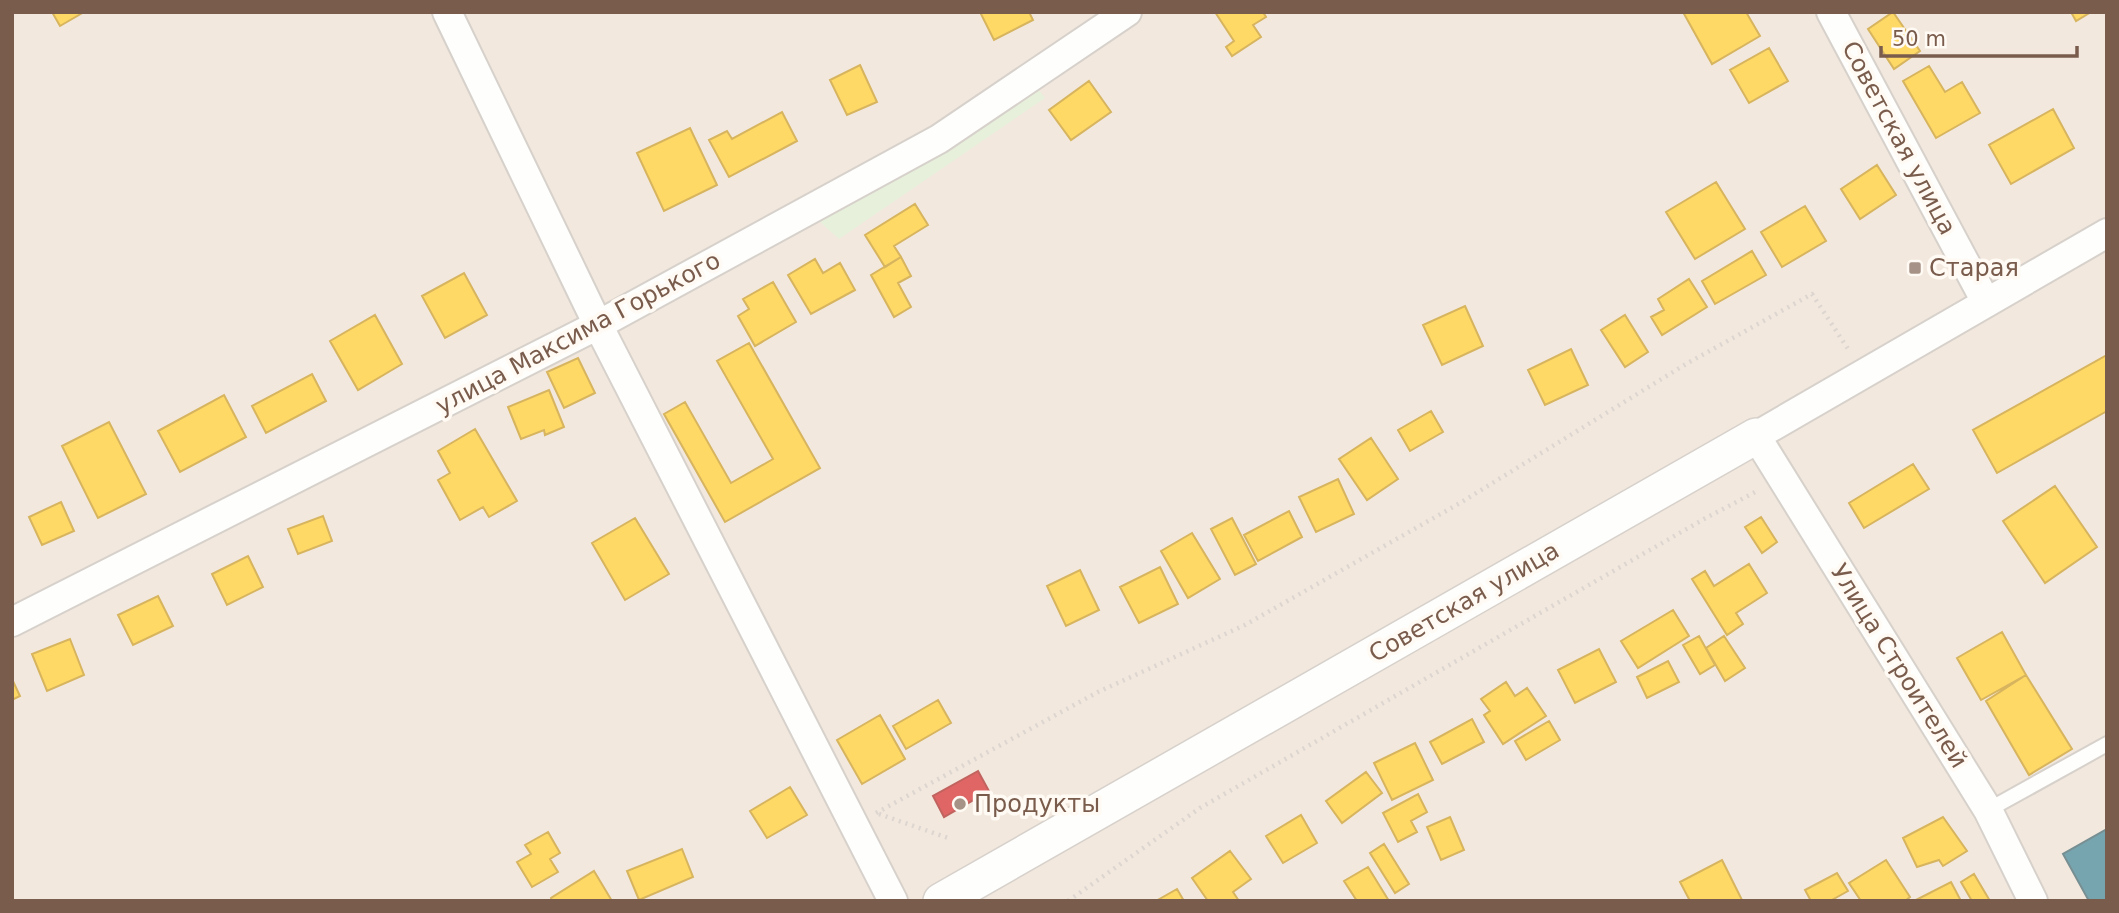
<svg xmlns="http://www.w3.org/2000/svg" width="2119" height="913" viewBox="0 0 2119 913" font-family="'DejaVu Sans',sans-serif">
	<style>
		.residential { fill: #f2e8de }
		.green { fill: #e7f0db }
		.homes { fill: #ffd966; stroke: #d7b45e; stroke-width: 2 }
		.shops { fill: #e06666; stroke: #c1635e; stroke-width: 2 }
		.public { fill: #76a5af; stroke: #778f92; stroke-width: 2 }
		.lines { fill: none; stroke-linecap: round; stroke-linejoin: round }
		.service-casing { stroke: #d7d1cb; stroke-width: 18 }
		.minor-casing { stroke: #d7d1cb; stroke-width: 32 }
		.tertiary-casing { stroke: #d7d1cb; stroke-width: 38 }
		.path { stroke: #dcd5d0; stroke-width: 4.5; stroke-dasharray: 2 5; stroke-linecap: butt }
		.service { stroke: #fefefd; stroke-width: 14 }
		.minor { stroke: #fefefd; stroke-width: 28 }
		.tertiary { stroke: #fefefd; stroke-width: 35 }
		.poi-dot { fill: #a69286; stroke: #fffaf3; stroke-width: 2.5 }
		.labels { text-anchor: middle; dominant-baseline: central; stroke-width: 7; stroke-linejoin: round; paint-order: stroke }
		.street-label { font-size: 24px; fill: #7a5c4d; stroke: #fffaf3 }
		.poi-label { font-size: 24px; fill: #7a5c4d; stroke: #fffaf3; text-anchor: start }
	</style>
	<rect width="100%" height="100%" fill="#f9f5f0"/>
	<path class="residential" d="M12 12H2107V901H12Z"/>
	<path class="green" d="M1033 82 1045 98 839 239 820 222Z"/>
	<path class="homes" d="M52 12H84L60 26Z
		M980 12H1029L1033 20 994 40Z
		M1215 12H1263L1266 17 1253 25 1261 37 1232 56 1226 47 1234 41Z
		M1683 12H1746L1760 36 1712 64Z
		M1893 12 1920 51 1894 69 1868 29Z
		M2071 12H2091L2076 21Z
		M1769 48 1788 81 1749 103 1730 70Z
		M860 65 877 102 847 115 830 80Z
		M1929 66 1945 92 1962 82 1980 113 1936 138 1903 81Z
		M1089 81 1111 112 1071 140 1049 110Z
		M2053 109 2074 148 2011 184 1989 145Z
		M782 112 797 141 729 177 709 140 727 131 732 139Z
		M690 128 717 185 664 211 637 153Z
		M1877 165 1896 195 1860 219 1841 189Z
		M1716 182 1745 229 1695 259 1666 212Z
		M915 204 928 225 894 246 901 257 885 267 865 235Z
		M1805 206 1826 241 1782 267 1761 232Z
		M1752 251 1766 275 1715 304 1702 281Z
		M901 257 911 276 898 283 911 307 894 317 871 275Z
		M815 259 823 273 840 263 855 290 811 314 788 275Z
		M464 273 487 315 445 338 422 296Z
		M1689 279 1707 307 1662 335 1651 317 1664 310 1658 299Z
		M773 282 796 322 755 346 738 316 749 309 743 299Z
		M1465 306 1483 346 1442 365 1423 325Z
		M375 315 402 364 358 390 330 341Z
		M1625 315 1648 352 1625 367 1601 330Z
		M749 343 820 468 725 522 664 414 685 402 731 483 773 459 717 361Z
		M1571 349 1588 385 1545 405 1528 370Z
		M2107 355V411L1997 473 1973 430Z
		M578 358 595 393 564 408 547 372Z
		M312 374 326 401 266 433 252 406Z
		M549 390 564 427 545 435 544 430 521 439 508 407Z
		M224 395 246 437 180 472 158 431Z
		M1431 411 1443 432 1410 451 1398 430Z
		M109 422 146 494 98 518 62 446Z
		M475 429 517 501 489 517 483 507 460 520 438 480 450 473 438 451Z
		M1371 438 1398 479 1367 500 1339 459Z
		M1913 464 1929 489 1864 528 1849 503Z
		M1338 479 1354 514 1316 532 1299 497Z
		M2055 486 2097 547 2045 583 2003 521Z
		M61 502 74 531 42 545 29 517Z
		M1289 511 1302 537 1258 561 1244 535Z
		M323 516 332 541 298 554 288 529Z
		M1761 517 1777 542 1762 553 1745 527Z
		M635 518 669 574 625 600 592 543Z
		M1232 518 1256 564 1235 575 1211 529Z
		M1192 533 1220 579 1188 598 1161 551Z
		M248 556 263 587 227 605 212 574Z
		M1749 564 1767 593 1736 613 1743 624 1727 635 1692 579 1705 571 1714 586Z
		M1160 567 1178 604 1139 623 1120 587Z
		M1080 570 1099 610 1066 626 1047 586Z
		M158 596 173 626 133 645 118 615Z
		M1673 610 1689 636 1638 668 1621 641Z
		M2002 632 2026 675 1981 700 1957 658Z
		M1699 636 1715 665 1700 674 1683 645Z
		M1724 636 1745 668 1725 681 1706 648Z
		M70 639 84 675 47 691 32 654Z
		M1599 649 1616 682 1575 703 1558 670Z
		M1668 661 1679 682 1647 698 1637 677Z
		M2026 675 2072 749 2029 775 1986 701Z
		M12 679 20 696 12 700Z
		M1506 682 1515 696 1527 688 1546 716 1503 744 1484 715 1490 711 1481 699Z
		M938 700 951 723 906 749 893 726Z
		M880 715 905 759 862 784 837 740Z
		M1472 719 1484 742 1442 764 1430 742Z
		M1549 721 1560 740 1526 760 1515 741Z
		M1415 743 1433 780 1392 800 1374 763Z
		M1366 772 1382 793 1342 823 1326 801Z
		M790 787 807 815 767 838 750 811Z
		M1418 794 1427 812 1411 821 1417 832 1398 842 1383 813Z
		M1301 815 1317 843 1283 863 1266 836Z
		M1450 817 1464 850 1441 860 1427 827Z
		M1943 817 1967 851 1943 866 1939 860 1917 867 1903 838Z
		M548 832 560 853 550 859 558 872 532 887 517 862 531 854 525 845Z
		M1384 844 1409 884 1395 893 1370 853Z
		M682 849 693 877 639 900 627 871Z
		M1230 851 1251 879 1233 892 1239 901H1208L1192 878Z
		M1722 860 1742 900 1690 901 1680 882Z
		M1886 860 1910 897 1905 901H1861L1849 883Z
		M1368 867 1389 901H1357L1344 881Z
		M594 871 612 901H552L551 898Z
		M1837 873 1848 891 1830 901H1811L1805 890Z
		M1974 874 1990 901H1972L1961 882Z
		M1951 882 1961 901H1914Z
		M1177 889 1184 901H1156Z"/>
	<path class="shops" d="M978 771 989 791 944 817 933 796Z"/>
	<path class="public" d="M2107 829V901H2089L2063 854Z"/>
	<g class="lines">
		<defs>
			<path id="service" d="M1988 810 2107 744"/>
			<path id="minor" d="M447 12 598 325 893 901
				M1831 12 1986 302
				M12 622 598 325 939 139 1127 12
				M2033 901 1988 810 1756 436 2107 233"/>
			<path id="tertiary" d="M941 901 1756 436"/>
		</defs>
		<use href="#service" class="service-casing"/>
		<use href="#minor" class="minor-casing"/>
		<use href="#tertiary" class="tertiary-casing"/>
		<path class="path" d="M876 813 1098 692 1245 625 1460 503 1686 364 1812 294 1850 352
			M879 814 951 839
			M1068 901 1200 808 1704 519 1759 490"/>
		<use href="#service" class="service"/>
		<use href="#minor" class="minor"/>
		<use href="#tertiary" class="tertiary"/>
	</g>
	<g class="poi-dot">
		<rect x="1908" y="261" width="14" height="14" rx="3.5"/>
		<circle cx="960" cy="804" r="7"/>
	</g>
	<g class="labels">
		<g class="street-label">
			<text transform="translate(1899 138) rotate(62)">Советская улица</text>
			<text transform="translate(578 333) rotate(-28)">улица Максима Горького</text>
			<text transform="translate(1464 602) rotate(-30)">Советская улица</text>
			<text transform="translate(1899 666) rotate(58)">Улица Строителей</text>
		</g>
		<g class="poi-label">
			<text x="1929" y="268">Старая</text>
			<text x="974" y="804">Продукты</text>
		</g>
	</g>
	<rect width="2119" height="913" fill="none" stroke="#7a5c4d" stroke-width="28"/>
	<path d="M1881 46v10h196v-10" fill="none" stroke="#7a5c4d" stroke-width="3.5"/>
	<text x="1892" y="46" font-size="21" fill="#7a5c4d" stroke="#fffaf3" stroke-width="5" paint-order="stroke">50 m</text>
</svg>
